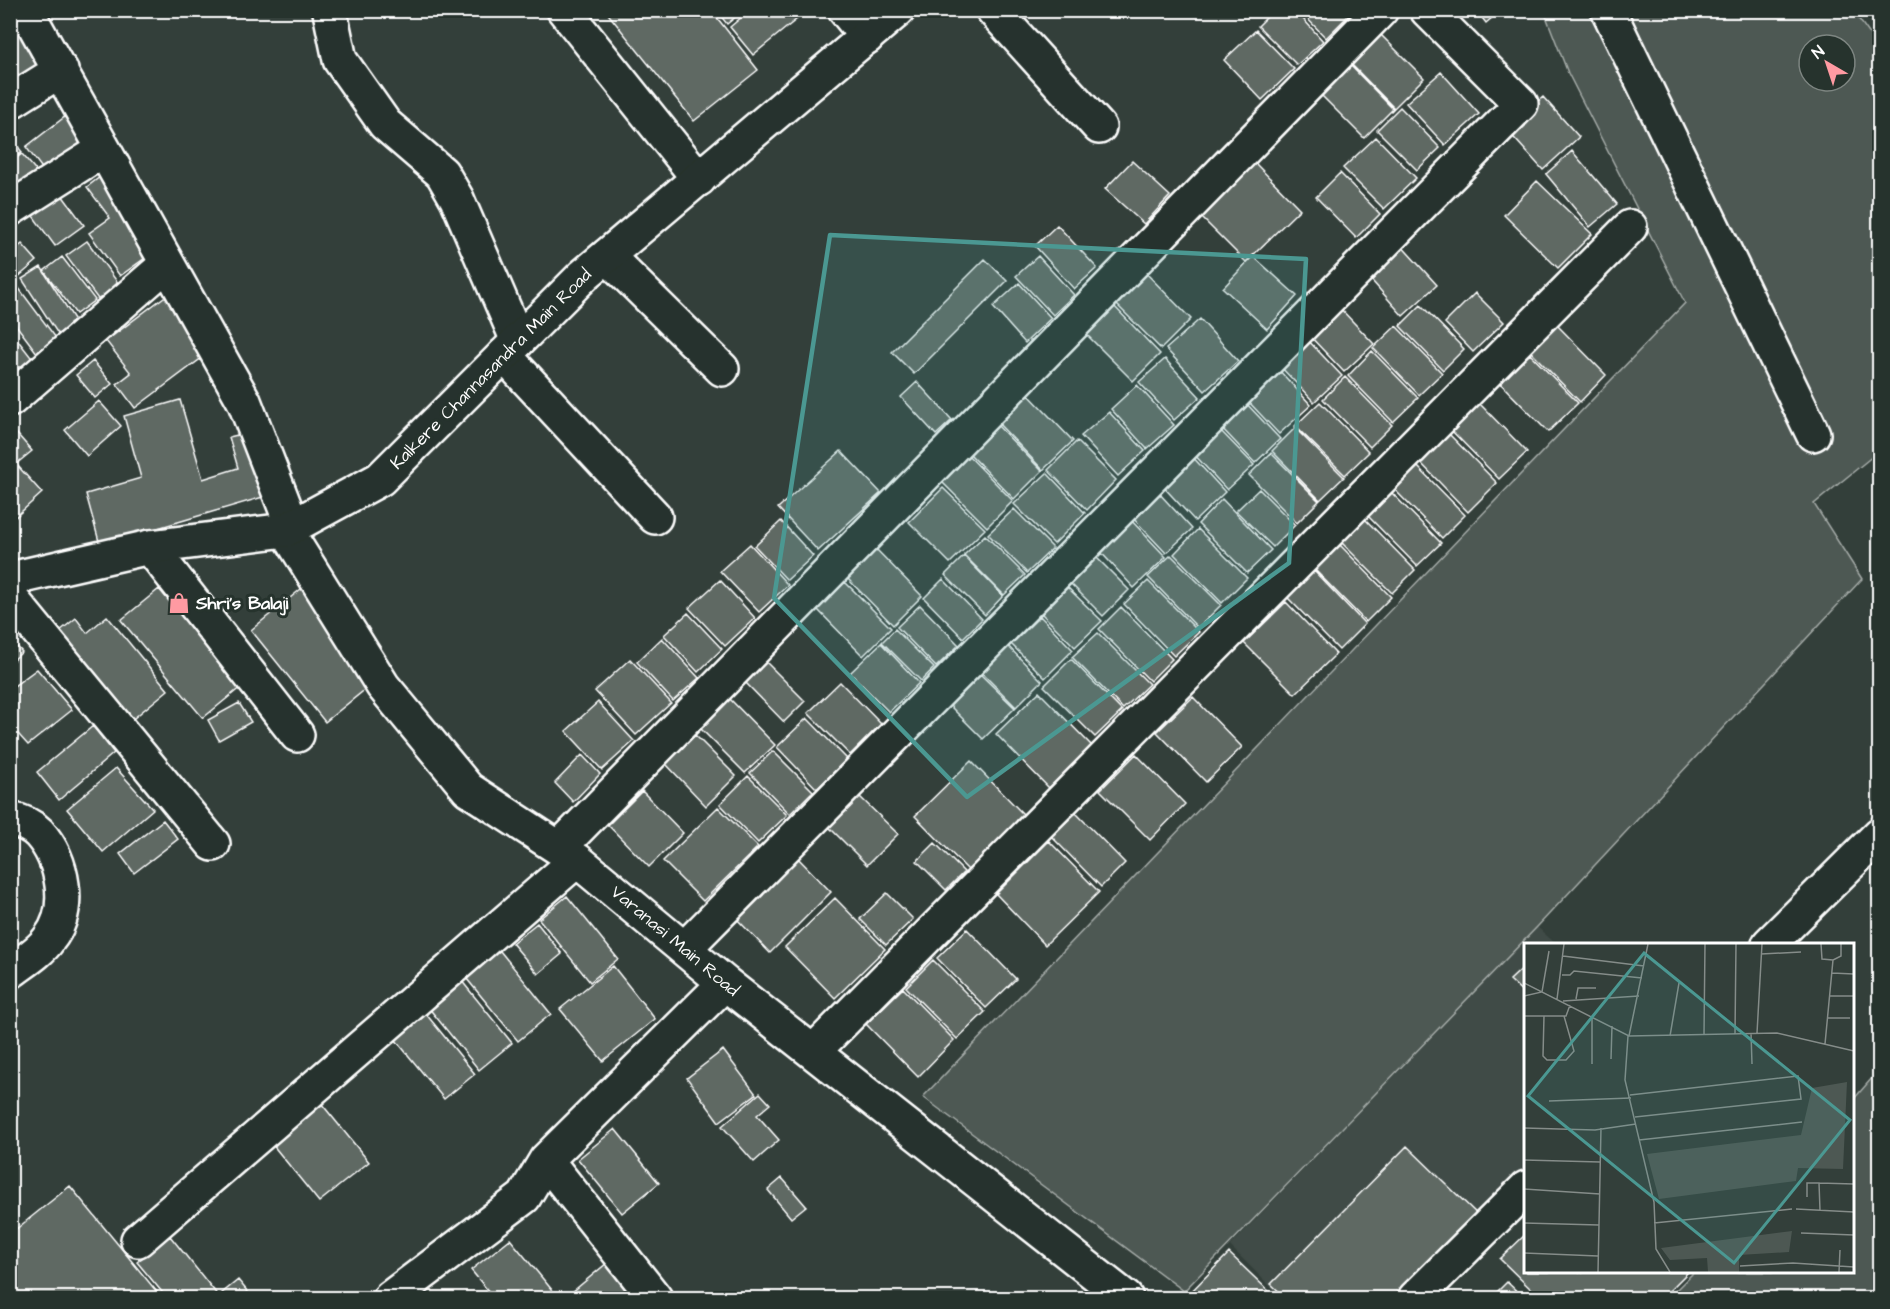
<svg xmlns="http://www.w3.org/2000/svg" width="1890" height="1309" viewBox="0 0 1890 1309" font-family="'Architects Daughter',sans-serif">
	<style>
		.built { fill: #404c47 }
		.green { fill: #4d5853; stroke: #a6aca9; stroke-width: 1.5; fill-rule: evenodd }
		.building { fill: #5f6964; stroke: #fff; stroke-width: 1.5 }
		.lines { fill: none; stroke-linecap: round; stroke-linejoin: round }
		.minor-casing { stroke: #fff; stroke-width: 38 }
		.major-casing { stroke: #fff; stroke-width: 38 }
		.minor { stroke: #26332d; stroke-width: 33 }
		.major { stroke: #26332d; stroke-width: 33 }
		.marked { fill: #4b9892; fill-opacity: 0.2; stroke: #4b9892; stroke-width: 4.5; stroke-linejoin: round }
		.labels { text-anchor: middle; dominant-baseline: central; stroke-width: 6; stroke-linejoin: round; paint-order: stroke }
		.street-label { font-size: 18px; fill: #fff; stroke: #26332d }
		.poi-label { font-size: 18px; font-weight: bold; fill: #fff; stroke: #26332d; text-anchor: start }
		.inset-road { fill: none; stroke: #858c89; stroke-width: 1.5 }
		.view { fill: #4b9892; fill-opacity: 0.15; stroke: #4b9892; stroke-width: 3 }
		.inset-edge { fill: none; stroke: #fff; stroke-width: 3 }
	</style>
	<rect width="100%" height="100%" fill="#333f3a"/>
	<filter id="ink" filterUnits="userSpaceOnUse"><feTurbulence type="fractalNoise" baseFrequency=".0167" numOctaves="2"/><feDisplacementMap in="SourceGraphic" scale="12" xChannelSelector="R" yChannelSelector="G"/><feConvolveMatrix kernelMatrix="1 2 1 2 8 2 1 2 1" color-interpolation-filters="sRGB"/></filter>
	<g filter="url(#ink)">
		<path class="built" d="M1537 927 1556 944H1526L1525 1178 1410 1298H1282L1230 1246Z"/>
		<path class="green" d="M1544 11H1853L1879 47V451L1814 504 1862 579 1537 927 1184 1291 923 1097 1685 303 1568 73ZM1809 45H1845V81H1809Z
			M1879 1070 1880 1239 1876 1242 1879 1246V1298H1668L1694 1272H1852L1853 1100Z"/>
		<path class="building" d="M10 10 52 66 10 95Z
			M605 10H711L758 70 694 121Z
			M716 10H744L727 24Z
			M750 10H808L753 55 730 27Z
			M1274 10H1295L1323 41 1297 65 1258 26Z
			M1299 10H1354L1326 38Z
			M1476 10H1501L1486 23Z
			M1256 30 1294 69 1262 100 1224 60Z
			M1378 32 1424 78 1394 108 1348 61Z
			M1347 62 1393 109 1364 138 1318 92Z
			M1441 72 1479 114 1445 145 1406 103Z
			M1543 97 1579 137 1543 170 1506 129Z
			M1400 107 1440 148 1417 170 1377 130Z
			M71 112 97 146 50 179 26 147Z
			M10 136 22 152 10 161Z
			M1376 137 1416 178 1384 209 1343 168Z
			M1572 151 1617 204 1590 227 1546 174Z
			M22 154 45 181 26 194 10 176V163Z
			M1132 161 1170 196 1144 224 1105 189Z
			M1255 163 1300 209 1246 262 1201 217Z
			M105 173 152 253 120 276 89 233 110 218 87 187Z
			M1340 173 1380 214 1356 238 1316 197Z
			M1537 181 1592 234 1558 268 1504 215Z
			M62 195 84 225 55 246 33 216Z
			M1057 225 1097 268 1074 289 1035 246Z
			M87 241 127 295 106 310 66 256Z
			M1398 242 1437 285 1403 316 1365 273Z
			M22 244 37 261 10 284V254Z
			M1038 256 1074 295 1053 315 1016 276Z
			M1253 256 1297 296 1267 329 1223 288Z
			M62 257 95 300 76 314 44 271Z
			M985 259 1007 281 914 374 892 352Z
			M41 267 76 322 58 334 22 279Z
			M1144 271 1191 319 1161 349 1114 302Z
			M15 283 59 342 40 357 10 317V287Z
			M1019 283 1051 318 1025 343 993 307Z
			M1475 293 1504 322 1473 352 1445 323Z
			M168 294 211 351 135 408 117 384 131 373 106 341Z
			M1336 304 1374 344 1344 372 1306 332Z
			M1421 305 1464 349 1443 370 1400 326Z
			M1114 306 1160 354 1133 381 1086 334Z
			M1200 319 1238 361 1205 391 1166 349Z
			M1557 325 1606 375 1580 402 1530 351Z
			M1396 326 1442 373 1419 395 1373 348Z
			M13 334 34 361 20 372 10 359V336Z
			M1305 337 1342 376 1314 402 1277 363Z
			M1372 351 1418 398 1393 422 1348 376Z
			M1530 354 1578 403 1548 432 1500 383Z
			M1165 359 1200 397 1174 420 1139 382Z
			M93 361 112 384 95 398 76 375Z
			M1278 369 1311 405 1279 434 1246 399Z
			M1345 377 1392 425 1370 447 1323 399Z
			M917 382 952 420 936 435 901 397Z
			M1137 385 1174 425 1147 449 1111 409Z
			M1026 392 1073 441 1043 470 996 421Z
			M180 400 203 479 238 468 229 437 250 432 273 494 100 545 86 494 141 478 124 416Z
			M99 401 121 426 87 456 65 430Z
			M1244 401 1280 439 1255 463 1219 425Z
			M1477 401 1527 452 1499 479 1449 428Z
			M1320 402 1369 452 1345 475 1295 426Z
			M1109 412 1145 451 1118 476 1081 436Z
			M996 424 1042 471 1014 499 968 452Z
			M10 426 32 451 10 469Z
			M1218 428 1254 465 1227 490 1192 452Z
			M1295 428 1344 477 1320 500 1272 451Z
			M1447 432 1497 483 1468 512 1418 460Z
			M1077 441 1116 480 1087 510 1048 470Z
			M841 451 881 493 818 551 778 508Z
			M965 452 1013 501 987 527 938 478Z
			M1189 453 1225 492 1195 521 1159 482Z
			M1271 453 1319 501 1297 523 1249 475Z
			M17 465 42 493 11 521 10 471Z
			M1416 465 1465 515 1442 538 1393 488Z
			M1047 473 1085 513 1054 544 1014 504Z
			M943 488 985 529 950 563 909 522Z
			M1259 489 1295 525 1273 547 1236 511Z
			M1390 491 1441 543 1417 566 1366 514Z
			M1158 492 1192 529 1166 553 1131 516Z
			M1222 499 1271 550 1247 573 1198 524Z
			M1014 509 1053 548 1027 573 988 534Z
			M1128 517 1166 557 1134 588 1096 547Z
			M1364 518 1415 570 1392 593 1340 541Z
			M781 521 813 556 787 580 755 546Z
			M1198 529 1247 578 1222 603 1174 554Z
			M985 535 1025 575 1004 595 964 555Z
			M750 544 788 585 759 612 720 571Z
			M1340 545 1391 597 1366 622 1315 570Z
			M875 548 922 596 893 625 846 577Z
			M1171 555 1221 605 1198 628 1148 577Z
			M964 556 1003 596 985 615 945 575Z
			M1095 556 1129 590 1103 616 1069 582Z
			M1314 571 1365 624 1339 650 1287 597Z
			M943 579 982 619 963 638 924 598Z
			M720 580 755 618 725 646 689 608Z
			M1148 581 1199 632 1174 656 1124 604Z
			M845 582 891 628 863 656 817 609Z
			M307 584 373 683 325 722 251 630Z
			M1064 584 1102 621 1075 647 1038 610Z
			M159 589 183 618 189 613 247 682 203 718 121 620Z
			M1286 602 1336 654 1295 694 1244 643Z
			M920 605 959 645 936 667 897 627Z
			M1121 607 1172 659 1150 681 1099 629Z
			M688 613 722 649 698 672 664 635Z
			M107 616 168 690 128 723 55 635 76 618 87 633Z
			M1040 616 1073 650 1045 678 1011 644Z
			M895 629 934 668 921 681 882 642Z
			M1098 633 1149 684 1123 709 1072 657Z
			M662 638 699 678 673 701 637 662Z
			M10 639 22 652 10 663Z
			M881 643 919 683 889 712 850 673Z
			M1008 646 1042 681 1016 707 981 672Z
			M630 659 671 703 636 735 595 691Z
			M1071 659 1122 711 1095 737 1044 686Z
			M765 661 805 701 784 722 745 682Z
			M37 669 72 710 28 745 10 725V689Z
			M977 671 1015 708 983 739 946 702Z
			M840 682 881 724 850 755 808 713Z
			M1039 692 1092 746 1049 788 996 734Z
			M728 697 775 745 745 773 698 726Z
			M1193 697 1242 747 1206 782 1157 732Z
			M598 702 634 741 602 770 566 731Z
			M239 703 251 722 219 740 208 720Z
			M807 718 847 759 817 789 777 747Z
			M93 726 114 753 59 800 37 772Z
			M695 735 736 776 706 806 666 764Z
			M773 751 813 791 790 814 750 773Z
			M1136 754 1185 804 1150 840 1100 790Z
			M582 755 600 774 573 802 555 783Z
			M971 761 1024 815 968 870 915 816Z
			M116 768 153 809 103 852 67 809Z
			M748 776 787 815 758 843 720 804Z
			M642 791 683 833 649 867 608 825Z
			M858 795 898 834 867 865 827 825Z
			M718 807 758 847 703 901 663 861Z
			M1076 813 1125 863 1101 887 1051 836Z
			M163 820 178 839 134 873 120 854Z
			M1049 841 1099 892 1045 945 996 894Z
			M935 843 964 872 946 890 917 861Z
			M795 855 831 892 770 953 733 915Z
			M887 893 913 919 886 945 860 919Z
			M567 896 618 959 590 982 539 919Z
			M835 898 885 949 835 998 785 947Z
			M537 923 562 954 538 974 512 943Z
			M967 929 1016 979 986 1008 937 958Z
			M496 946 551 1014 518 1041 462 973Z
			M933 960 985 1012 957 1039 906 987Z
			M1526 965V995L1510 980Z
			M613 966 655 1019 603 1061 560 1009Z
			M461 980 512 1043 479 1070 428 1007Z
			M903 988 954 1040 918 1077 866 1024Z
			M426 1014 475 1074 444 1099 395 1039Z
			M723 1050 756 1094 719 1122 687 1078Z
			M760 1093 770 1104 757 1115 779 1140 754 1162 722 1126Z
			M321 1103 369 1162 319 1202 272 1144Z
			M615 1129 659 1183 622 1213 578 1159Z
			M1407 1146 1481 1218 1401 1298H1286L1271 1284Z
			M782 1178 806 1206 791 1218 768 1190Z
			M70 1186 162 1298H10V1234Z
			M1526 1234V1272H1688L1662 1298H1540L1500 1259Z
			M170 1236 216 1293 209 1298H167L137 1262Z
			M510 1239 557 1296 555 1298H494L471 1270Z
			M1229 1253 1276 1298H1185Z
			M607 1263 633 1295 629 1298H565Z
			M238 1280 253 1298H216Z
			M1507 1282 1524 1298H1491Z"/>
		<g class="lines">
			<defs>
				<path id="minor" d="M26 10 244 401 293 528
					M564 10 699 179
					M845 10 867 37
					M993 10 1099 127
					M1608 10 1813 434
					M330 12 340 60 385 124 442 173 457 199 518 341
					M10 102 61 70
					M10 209 103 150
					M607 256 722 369
					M504 355 655 517
					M10 400 167 264
					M286 530 383 686 468 789 577 860 725 983 1126 1298
					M150 547 297 735
					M10 597 213 844
					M10 819C20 821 32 826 39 833 63 860 73 909 49 939 40 952 23 962 10 972
					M559 848 1381 10
					M1769 944 1880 834
					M685 948 1521 104 1427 10
					M813 1052 1630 227
					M546 1160 655 1298
					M138 1240 577 860
					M390 1298 524 1197 546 1160 725 983
					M1415 1298 1526 1188"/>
				<path id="major" d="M10 579 150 547 286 530 380 479 584 275 898 10"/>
			</defs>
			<use href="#minor" class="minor-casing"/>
			<use href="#major" class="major-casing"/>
			<use href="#minor" class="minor"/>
			<use href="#major" class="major"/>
		</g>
	</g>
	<path class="marked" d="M830 235 1306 259 1289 563 967 797 774 598Z"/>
	<defs>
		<symbol id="shop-bare" viewBox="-9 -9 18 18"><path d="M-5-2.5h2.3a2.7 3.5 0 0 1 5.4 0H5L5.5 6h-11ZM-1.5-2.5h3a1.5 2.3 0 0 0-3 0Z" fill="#ff9aa2" stroke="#26332d" stroke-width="2.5" paint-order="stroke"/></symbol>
	</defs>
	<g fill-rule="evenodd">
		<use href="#shop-bare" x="164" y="588" width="30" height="30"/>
	</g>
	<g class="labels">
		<g class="street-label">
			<text transform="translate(491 369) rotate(-45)">Kalkere Channasandra Main Road</text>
			<text transform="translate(675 941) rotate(40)">Varanasi Main Road</text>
		</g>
		<g class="poi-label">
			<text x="196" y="603">Shri's Balaji</text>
		</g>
	</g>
	<g transform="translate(1524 943)">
		<rect width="330" height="330" fill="#333f3a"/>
		<path d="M323 139 319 226 274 225 272 238 135 256 123 211 277 192 288 145ZM268 288 265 309 215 312V329H184L183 315 146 317 137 305Z" fill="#4d5853"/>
		<path class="inset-road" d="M297 1 298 16 309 17M237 11 277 9M39 13 120 23M308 30 330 31M38 32H46L50 28 118 35M0 40 105 93 253 90 330 108M0 53 18 49 25 8M306 53H330M33 56 40 1M52 56 54 45H72M39 58 115 53M0 73H42L46 62M20 73 19 113 23 117H42L50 108 40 73M68 73V121M304 75H326M227 90 228 121M233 90 238 1M180 91 181 1M211 91 212 1M104 93 101 137 130 259 132 306 146 329M105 93 124 1M146 93 155 40M301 101 309 17 317 13V1M87 116 88 83M106 152 274 133 277 156 111 174M25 158 107 155M0 185 71 187 112 181M115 197 278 179M0 217 76 219M295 240 330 241M0 246 76 251M283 254V240H295L296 267M272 266 330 269M0 280 75 282M130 280 268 266M277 290 330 292M0 310 74 313M216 323 269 320 330 324M74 329 77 185M315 329 316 307"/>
		<path class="view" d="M120 10 326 177 210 320 4 153Z"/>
		<rect width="330" height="330" class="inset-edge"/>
	</g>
	<rect width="1890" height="1309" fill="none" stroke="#26332d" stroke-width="36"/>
	<rect x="18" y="18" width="1854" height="1273" fill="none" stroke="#fff" stroke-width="2" filter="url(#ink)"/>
	<g transform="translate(1827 63) rotate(321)"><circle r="28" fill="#26332d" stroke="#7d8581" stroke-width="1.5"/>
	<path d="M0-4.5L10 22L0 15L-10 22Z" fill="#ff9aa2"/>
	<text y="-9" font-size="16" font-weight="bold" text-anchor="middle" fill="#ffffff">N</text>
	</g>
</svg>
